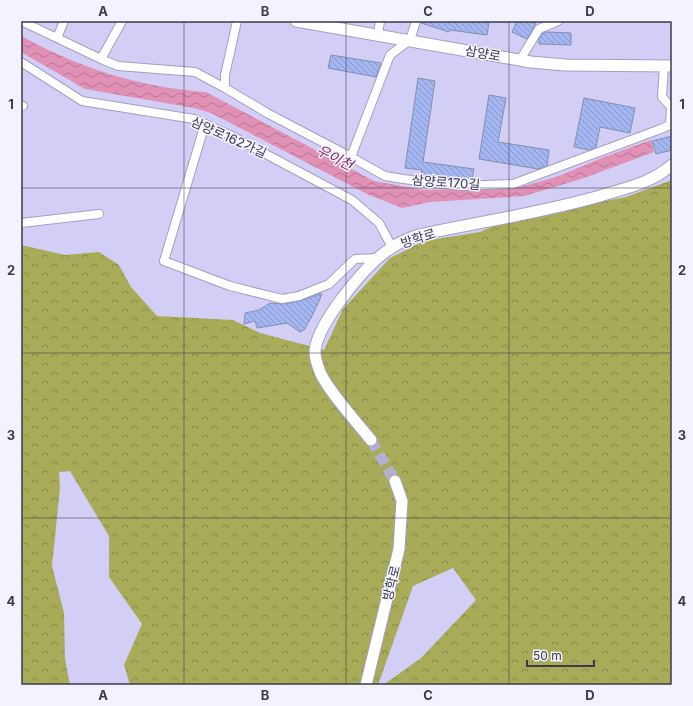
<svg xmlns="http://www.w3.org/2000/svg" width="693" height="706" viewBox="0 0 693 706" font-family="Inter,'Noto Sans KR',sans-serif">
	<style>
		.forest { fill: url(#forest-crowns) }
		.water { fill: url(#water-waves) }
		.building { fill: url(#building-back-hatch); stroke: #828eb1 }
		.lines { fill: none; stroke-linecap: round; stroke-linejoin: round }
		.secondary-tunnel { stroke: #b4b0d3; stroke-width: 11; stroke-dasharray: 11 5.5; stroke-linecap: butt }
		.street-casing { stroke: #a39fc5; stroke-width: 10 }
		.secondary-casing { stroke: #a39fc5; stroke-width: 13 }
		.street { stroke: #fff; stroke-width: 8 }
		.secondary { stroke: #fff; stroke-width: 11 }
		.grid { fill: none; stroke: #3c3a4a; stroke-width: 1; stroke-opacity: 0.55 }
		.labels { text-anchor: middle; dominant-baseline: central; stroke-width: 3; stroke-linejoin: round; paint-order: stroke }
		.street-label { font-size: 13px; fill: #3c3a4a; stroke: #f4f2ff }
		.water-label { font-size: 14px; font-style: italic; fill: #86285b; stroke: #f4f2ff }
		.neatline { fill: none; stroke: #3c3a4a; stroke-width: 1.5 }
		.grid-label { font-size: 13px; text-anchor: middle; font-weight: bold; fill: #3c3a4a }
	</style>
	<defs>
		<pattern id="forest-crowns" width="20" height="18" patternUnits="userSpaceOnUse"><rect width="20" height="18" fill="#a8ab58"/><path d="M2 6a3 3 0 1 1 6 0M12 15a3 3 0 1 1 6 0" fill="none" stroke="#8a8c4b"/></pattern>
		<pattern id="water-waves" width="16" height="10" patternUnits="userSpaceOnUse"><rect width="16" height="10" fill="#e190b6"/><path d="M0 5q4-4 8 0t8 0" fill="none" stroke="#b87796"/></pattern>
		<pattern id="building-back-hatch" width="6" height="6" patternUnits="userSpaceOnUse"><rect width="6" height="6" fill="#a4b7f2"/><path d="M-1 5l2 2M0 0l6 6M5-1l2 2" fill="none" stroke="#8796c6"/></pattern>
	</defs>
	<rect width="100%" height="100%" fill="#d2cef5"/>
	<path class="forest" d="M672 180V685H386V683L421 658 476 600 453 568 413 586 378 685H130L124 665 142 624 109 577V536L70 471 59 472 60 488 52 566 64 613 65 659 70 685H21V245L65 255 99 252 119 265 131 287 157 316 233 320 260 333 324 350 343 309 390 258 424 241 480 232 505 220 626 197Z"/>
	<path class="water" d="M21 36C80 68 138 87 206 92L374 181 423 190 521 187 559 176 599 159 651 140 654 152 581 179 524 196 430 202 402 208 367 194 211 113 194 108 85 89 21 52Z"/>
	<path class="building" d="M421 21H475L489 23 487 35 450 30 449 32 421 23Z
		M517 21H532L536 23 527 39 512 32Z
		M546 32 571 33V45L539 44V39L543 33Z
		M331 55 381 63 376 77 328 68Z
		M418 78 435 81 423 162 474 169 472 180 421 176 422 170 405 168Z
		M489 95 506 98 498 142 549 150 547 166 538 169 479 159Z
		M584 98 635 108 630 133 600 127 596 147 589 150 574 147Z
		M672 136V150L656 154 652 141Z
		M319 294H322L319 301 311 318 304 330 300 332 287 323 257 328 255 321 244 324 245 313 259 310 270 303 283 304 300 301Z"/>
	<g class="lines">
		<path class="secondary-tunnel" d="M371 440 395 481"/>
		<defs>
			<path id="street" d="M21 21 57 38
				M64 21 57 38 101 59 122 21
				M237 21 225 75V88L267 113 351 157
				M416 21 410 40 390 55 351 157 385 176 403 179 461 186 513 184 658 130 670 125 671 107 662 97 664 66
				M378 34 380 21
				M101 59 118 66 195 72 225 88
				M520 60 539 29 558 21
				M21 62 82 101 194 119 232 136 352 200 379 223 392 247
				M21 105 23 106
				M205 124 164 261 230 286 282 299 299 296 329 284 355 259 378 258
				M21 223 99 214"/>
			<path id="secondary" d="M296 21 531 62 565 65 672 66
				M371 440C359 425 323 385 319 369 317 364 315 356 315 351 317 324 363 269 384 253 395 244 406 239 419 235 479 222 541 213 600 196 629 187 649 184 672 165
				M366 685 399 549 402 501 395 481"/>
		</defs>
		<use href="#street" class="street-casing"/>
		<use href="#secondary" class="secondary-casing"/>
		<use href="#street" class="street"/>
		<use href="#secondary" class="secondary"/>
	</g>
	<path class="grid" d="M184 21V685M346 21V685M509 21V685M21 188H672M21 353H672M21 518H672"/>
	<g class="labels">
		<g class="street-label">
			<text transform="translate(483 53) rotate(10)">삼양로</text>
			<text transform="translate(229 137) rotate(24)">삼양로162가길</text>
			<text transform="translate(446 182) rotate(4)">삼양로170길</text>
			<text transform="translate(418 238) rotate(-18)">방학로</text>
			<text transform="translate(391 583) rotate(-76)">방학로</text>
		</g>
		<g class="water-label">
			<text transform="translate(335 157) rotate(27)">우이천</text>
		</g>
	</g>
	<rect width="693" height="706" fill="none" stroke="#f4f2ff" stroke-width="44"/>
	<path d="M527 660v6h67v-6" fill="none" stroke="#3c3a4a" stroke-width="2"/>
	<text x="533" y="660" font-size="12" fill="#3c3a4a" stroke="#f4f2ff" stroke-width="3" paint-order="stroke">50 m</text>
	<rect x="22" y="22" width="649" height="662" class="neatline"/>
	<g class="grid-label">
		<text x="103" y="16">A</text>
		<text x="265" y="16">B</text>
		<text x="428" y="16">C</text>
		<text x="590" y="16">D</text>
		<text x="11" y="109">1</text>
		<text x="682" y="109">1</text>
		<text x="11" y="275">2</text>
		<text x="682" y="275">2</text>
		<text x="11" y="440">3</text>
		<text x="682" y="440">3</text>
		<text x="11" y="606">4</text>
		<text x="682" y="606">4</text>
		<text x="103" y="700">A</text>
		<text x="265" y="700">B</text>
		<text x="428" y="700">C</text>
		<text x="590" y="700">D</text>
	</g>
</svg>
